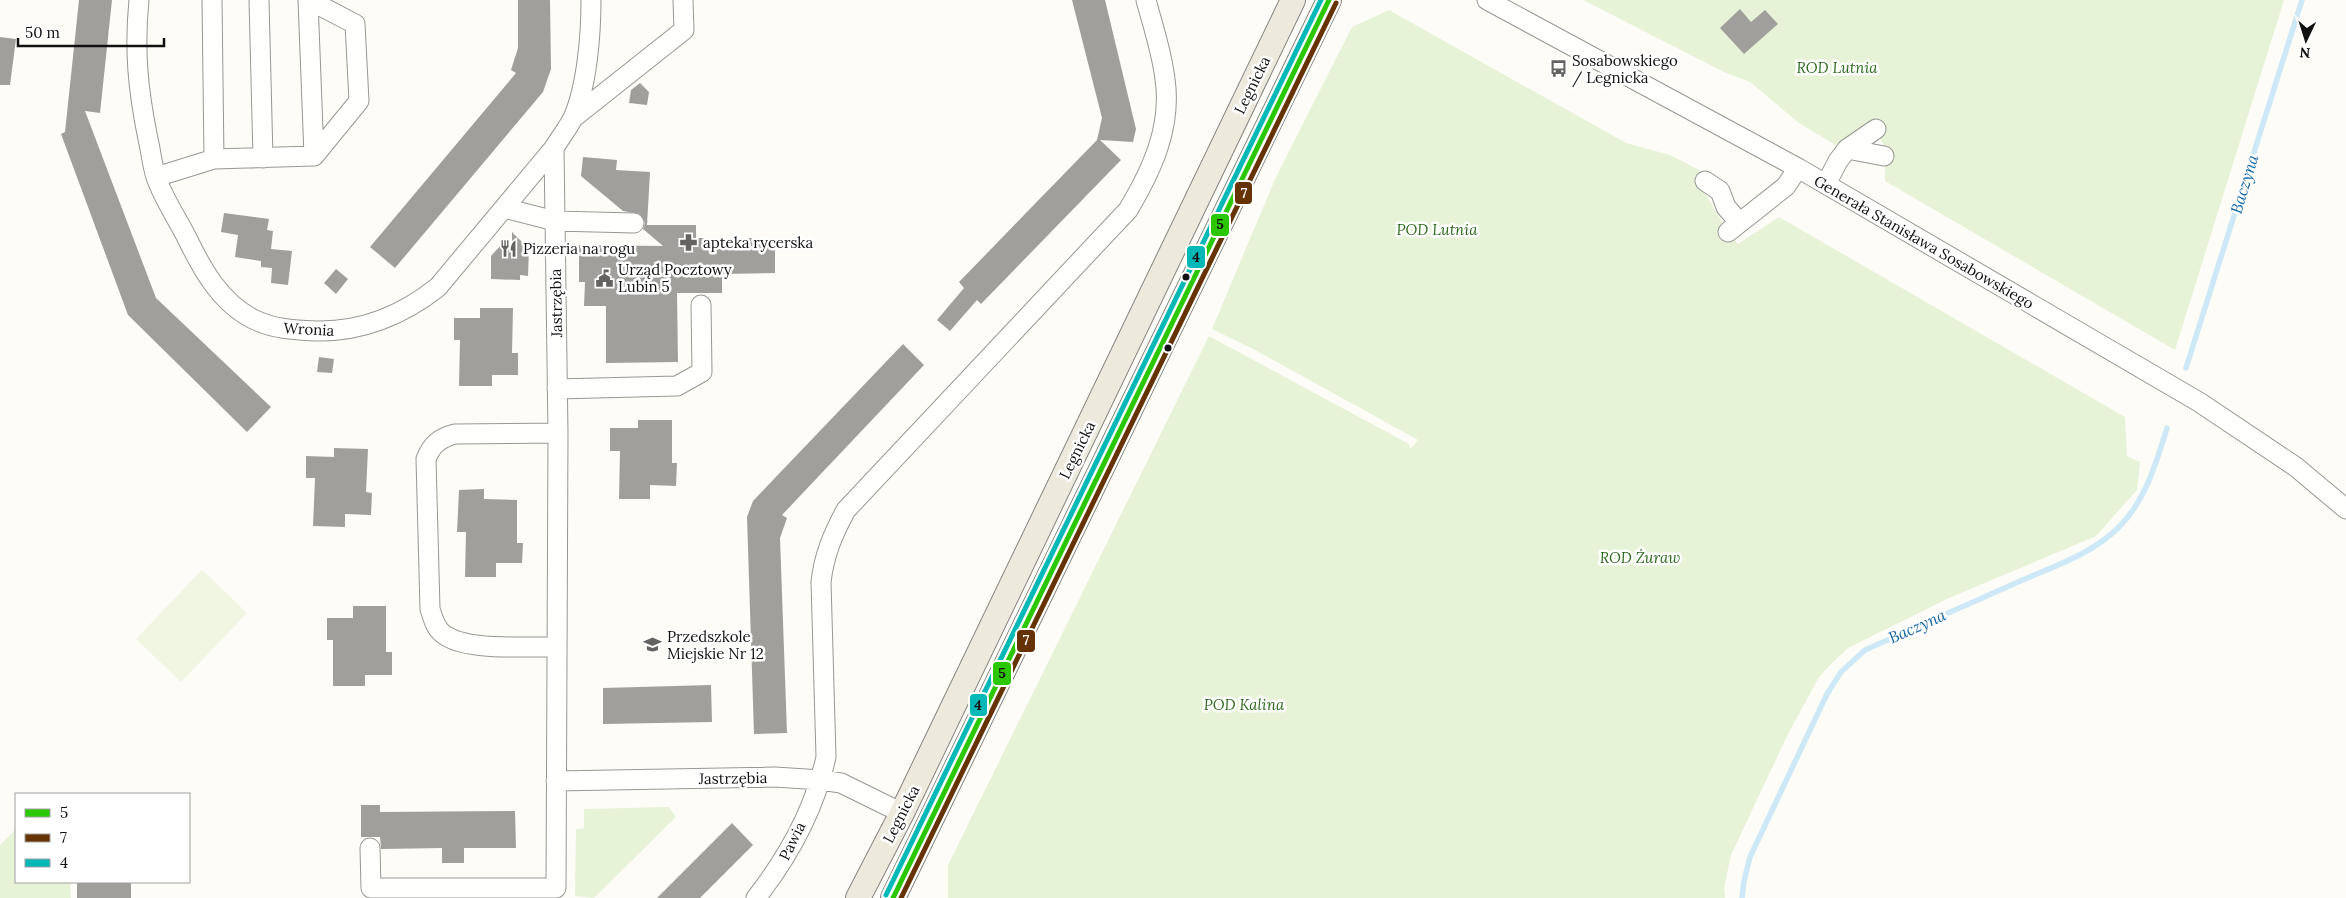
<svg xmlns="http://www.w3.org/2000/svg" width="2346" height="898" viewBox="0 0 2346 898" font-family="Lora,serif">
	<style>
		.green { fill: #e7f3d7 }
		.pitch { fill: #f0f6e1 }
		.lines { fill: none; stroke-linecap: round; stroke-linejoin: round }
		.stream { stroke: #cde8f7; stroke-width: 5.5 }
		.building { fill: #a19f9c }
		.minor-casing { stroke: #979795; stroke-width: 21 }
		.major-casing { stroke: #858482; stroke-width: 26 }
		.minor { stroke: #fffffe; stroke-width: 19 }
		.major { stroke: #ede9dc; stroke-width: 24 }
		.bus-1-casing { stroke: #fff; stroke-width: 9 }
		.bus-2-casing { stroke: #fff; stroke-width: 9 }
		.bus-3-casing { stroke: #fff; stroke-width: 9 }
		.bus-1 { stroke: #2cc703; stroke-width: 5 }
		.bus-2 { stroke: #630; stroke-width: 5 }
		.bus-3 { stroke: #05b8b8; stroke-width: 5 }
		.bus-dot { fill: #111; stroke: #fff; stroke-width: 2 }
		.labels { text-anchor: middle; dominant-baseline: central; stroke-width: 5; stroke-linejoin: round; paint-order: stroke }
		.poi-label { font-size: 15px; fill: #111; stroke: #fff; text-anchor: start }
		.park-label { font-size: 15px; font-style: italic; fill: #2f6b1f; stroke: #fff }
		.street-label { font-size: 15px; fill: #111; stroke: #fff }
		.water-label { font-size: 16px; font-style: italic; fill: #1768a6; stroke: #fff }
		.line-badge { stroke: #fff; stroke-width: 2 }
		.badge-label { font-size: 14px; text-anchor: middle; font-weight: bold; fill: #fff }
		.pale-badge-label { font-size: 14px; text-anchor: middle; font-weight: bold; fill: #111 }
	</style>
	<rect width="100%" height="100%" fill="#fdfcf7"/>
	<path class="green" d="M1583 0H2284L2175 350 1885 181V149L1876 129 1839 147 1799 123 1750 82 1724 72Z
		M1389 10 1626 143 1670 155 1709 175 1702 188 1728 232 1738 244 1779 217 2125 417 2127 456 2140 462 2137 490 2096 536 1949 598 1848 648 1832 663 1819 677 1788 734 1731 855 1724 888 1725 898H948V865L1209 336 1409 444 1410 449 1418 440 1255 350 1212 329 1276 177 1352 27Z
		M669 807 676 817 594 898 575 896 576 829 584 828V809Z
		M16 829V882H70L71 898H0V845Z"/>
	<path class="pitch" d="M202 570 247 613 181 682 136 639Z"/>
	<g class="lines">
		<path class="stream" d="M2186 368 2302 0
			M1742 898 1744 881 1750 857 1827 694 1841 672 1865 650C1916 627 1967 605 2018 582 2052 567 2093 554 2120 526 2146 499 2156 463 2167 428"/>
	</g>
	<path class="building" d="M79 0H112L100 113 85 111 156 298 271 407 247 432 128 315 61 134 65 132Z
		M518 0H550L551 69 543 92 395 268 370 247 516 73 511 70 518 48Z
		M1072 0H1105L1136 129 1133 142 1100 140 1121 160 981 304 977 300 950 331 937 320 964 288 959 282 1097 140 1102 118Z
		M1740 9 1751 22 1765 10 1778 24 1744 54 1720 28Z
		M0 37 16 39 10 85H0Z
		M640 83 649 92 647 105 629 103 631 90Z
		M583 157 617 160 616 170 650 172 647 225H696V238H775V273L722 274V293H677L678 362 606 363V306H584L585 282H579V245L663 246 643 229 645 223 640 214 623 211 581 176Z
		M224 213 269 219 267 230 273 231 271 249 292 251 288 285 271 283 272 268 261 267V261L235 257 238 235 221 232Z
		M512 232 529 249 528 276 520 275V280L491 279V256L501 245 512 246Z
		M336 269 348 279 336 294 324 283Z
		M480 308H513L512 353H518V375H492V386H459L460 340H454V318H480Z
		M903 344 924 365 782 515 787 518 780 538 787 733 754 734 747 517 753 501Z
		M319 357 334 359 332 373 317 372Z
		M638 420H672V463H677L676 486 650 485V499H619L620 451H610V428H638Z
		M334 448 368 449 366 492 372 493 371 515 345 514V527L313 526 315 478H306V456L334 457Z
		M484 489V499L517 500V543H523L522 563H496V577H465L466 532H457L459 490Z
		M353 606H386V652H392V675H365V686H333V640H327V618H353Z
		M711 685 712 722 603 724V688Z
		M361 805H380V812L515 811 516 848H464V863H442V848L381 849 380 837H361Z
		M732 823 753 845 700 898H657Z
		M77 882H131V898H77Z"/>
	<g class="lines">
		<defs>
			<path id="minor" d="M139 0C134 50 138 90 148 139 151 151 152 165 156 177 163 198 177 218 187 238 202 269 220 302 253 319 273 329 294 330 316 331 361 332 403 315 438 287L554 148
				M212 0 214 159
				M259 0 263 158
				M308 0 314 156
				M1487 0 1798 168 2199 402 2296 467 2346 509
				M573 118 684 30 683 0
				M1847 149 1884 156
				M156 177 214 159 314 156 359 101 355 24 309 0
				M1705 181 1720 191 1726 207 1739 222
				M1826 184 1838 161 1847 149 1876 129
				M504 208 555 221 634 223
				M1728 232 1786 186 1798 168
				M557 389 677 386 702 372 701 305
				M556 647C526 646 464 652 442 633 435 627 433 618 430 609L426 459C432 444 440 438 455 434L558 433
				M556 781 775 777 821 780 841 783 902 813
				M370 848 371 888H556L558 433 554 148C560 138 568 128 573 118 587 86 591 35 591 0
				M756 898C788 857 815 808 826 757L821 582C824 555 833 534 846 510L1128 210C1152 170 1172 127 1165 79 1162 53 1153 26 1146 0"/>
			<path id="major" d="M858 898 902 813 1293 0
				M893 898 1329 0"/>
		</defs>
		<use href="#minor" class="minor-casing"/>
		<use href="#major" class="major-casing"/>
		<use href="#minor" class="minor"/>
		<use href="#major" class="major"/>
		<defs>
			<path id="bus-1" d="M893 898 1329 0"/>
			<path id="bus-2" d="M901 898 1336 3"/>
			<path id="bus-3" d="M886 895 1321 0"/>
		</defs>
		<use href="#bus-1" class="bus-1-casing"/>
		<use href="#bus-2" class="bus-2-casing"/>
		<use href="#bus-3" class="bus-3-casing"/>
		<use href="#bus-1" class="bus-1"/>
		<use href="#bus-2" class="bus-2"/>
		<use href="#bus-3" class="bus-3"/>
	</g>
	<defs>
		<symbol id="bus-bare" viewBox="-9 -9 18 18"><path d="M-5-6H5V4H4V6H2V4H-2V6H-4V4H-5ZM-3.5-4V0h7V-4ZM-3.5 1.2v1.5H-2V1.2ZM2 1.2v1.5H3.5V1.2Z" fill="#646362" stroke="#fff" stroke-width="2.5" paint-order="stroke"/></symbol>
		<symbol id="pharmacy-bare" viewBox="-9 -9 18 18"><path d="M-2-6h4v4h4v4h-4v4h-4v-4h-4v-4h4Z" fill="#646362" stroke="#fff" stroke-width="2.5" paint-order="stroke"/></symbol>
		<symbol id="restaurant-bare" viewBox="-9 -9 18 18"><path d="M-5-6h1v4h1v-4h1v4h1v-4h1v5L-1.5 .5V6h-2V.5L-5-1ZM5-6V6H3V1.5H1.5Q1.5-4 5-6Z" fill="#646362" stroke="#fff" stroke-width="2.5" paint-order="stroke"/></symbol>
		<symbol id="civic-bare" viewBox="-9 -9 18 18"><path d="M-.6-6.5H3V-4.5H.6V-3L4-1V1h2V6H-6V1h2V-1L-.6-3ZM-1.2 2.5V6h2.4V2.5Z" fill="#646362" stroke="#fff" stroke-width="2.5" paint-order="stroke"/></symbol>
		<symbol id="school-bare" viewBox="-9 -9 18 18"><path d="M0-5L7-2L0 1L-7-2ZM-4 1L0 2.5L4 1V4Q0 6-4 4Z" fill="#646362" stroke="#fff" stroke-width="2.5" paint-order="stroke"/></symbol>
	</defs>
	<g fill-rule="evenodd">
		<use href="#bus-bare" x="1546" y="56" width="25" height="25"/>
		<use href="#pharmacy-bare" x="676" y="230" width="25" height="25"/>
		<use href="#restaurant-bare" x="496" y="236" width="25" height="25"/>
		<use href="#civic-bare" x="592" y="266" width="25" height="25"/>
		<use href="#school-bare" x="640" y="632" width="25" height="25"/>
	</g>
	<g class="bus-dot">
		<circle cx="1186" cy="277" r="4.5"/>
		<circle cx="1168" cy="348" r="4.5"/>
	</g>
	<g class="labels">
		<g class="poi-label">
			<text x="1572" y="60">Sosabowskiego<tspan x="1572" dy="17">/ Legnicka</tspan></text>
			<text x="703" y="242">apteka rycerska</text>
			<text x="523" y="248">Pizzeria na rogu</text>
			<text x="618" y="269">Urząd Pocztowy<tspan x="618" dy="17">Lubin 5</tspan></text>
			<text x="667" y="636">Przedszkole<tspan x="667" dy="17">Miejskie Nr 12</tspan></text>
		</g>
		<g class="park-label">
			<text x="1837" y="67">ROD Lutnia</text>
			<text x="1437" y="229">POD Lutnia</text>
			<text x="1640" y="557">ROD Żuraw</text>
			<text x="1244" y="704">POD Kalina</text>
		</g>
		<g class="street-label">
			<text transform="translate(1252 85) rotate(-64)">Legnicka</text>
			<text transform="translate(1924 242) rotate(30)">Generała Stanisława Sosabowskiego</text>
			<text transform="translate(556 303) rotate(-91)">Jastrzębia</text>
			<text transform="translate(309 329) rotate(3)">Wronia</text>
			<text transform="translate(1077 450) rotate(-64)">Legnicka</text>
			<text transform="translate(733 778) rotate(-1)">Jastrzębia</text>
			<text transform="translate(901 814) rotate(-63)">Legnicka</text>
			<text transform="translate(792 841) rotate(-64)">Pawia</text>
		</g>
		<g class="water-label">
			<text transform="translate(2244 184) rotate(-73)">Baczyna</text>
			<text transform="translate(1917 626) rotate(-24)">Baczyna</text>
		</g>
	</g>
	<g class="line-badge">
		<rect x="1234" y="181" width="19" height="24" rx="5" fill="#630"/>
		<rect x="1210" y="213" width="20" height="24" rx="5" fill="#2cc703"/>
		<rect x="1186" y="245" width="20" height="24" rx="5" fill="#05b8b8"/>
		<rect x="1016" y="629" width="20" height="24" rx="5" fill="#630"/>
		<rect x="992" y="661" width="20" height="25" rx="5" fill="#2cc703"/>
		<rect x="969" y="693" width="19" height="24" rx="5" fill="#05b8b8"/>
	</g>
	<g class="badge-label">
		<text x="1244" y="198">7</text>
		<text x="1026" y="645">7</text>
	</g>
	<g class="pale-badge-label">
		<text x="1220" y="229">5</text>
		<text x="1196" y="262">4</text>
		<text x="1002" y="678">5</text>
		<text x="978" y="710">4</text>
	</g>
	<rect x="15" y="793" width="175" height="90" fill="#ffffff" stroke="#a0a0a0"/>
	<rect x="25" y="809" width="25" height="8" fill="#2cc703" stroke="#a0a0a0"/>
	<text x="60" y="818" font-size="15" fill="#111111">5</text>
	<rect x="25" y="834" width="25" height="8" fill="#663300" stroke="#a0a0a0"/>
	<text x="60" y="843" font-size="15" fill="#111111">7</text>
	<rect x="25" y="859" width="25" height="8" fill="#05b8b8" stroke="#a0a0a0"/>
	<text x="60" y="868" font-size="15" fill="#111111">4</text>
	<g transform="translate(2306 40) rotate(184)" stroke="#ffffff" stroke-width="4" paint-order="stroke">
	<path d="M0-4L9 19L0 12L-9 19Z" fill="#111111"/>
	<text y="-8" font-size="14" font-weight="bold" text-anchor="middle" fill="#111111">N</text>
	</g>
	<path d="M18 38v8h146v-8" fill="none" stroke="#111111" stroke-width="2.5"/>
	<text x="25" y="38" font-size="15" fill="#111111" stroke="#ffffff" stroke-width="4" paint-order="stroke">50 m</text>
</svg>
